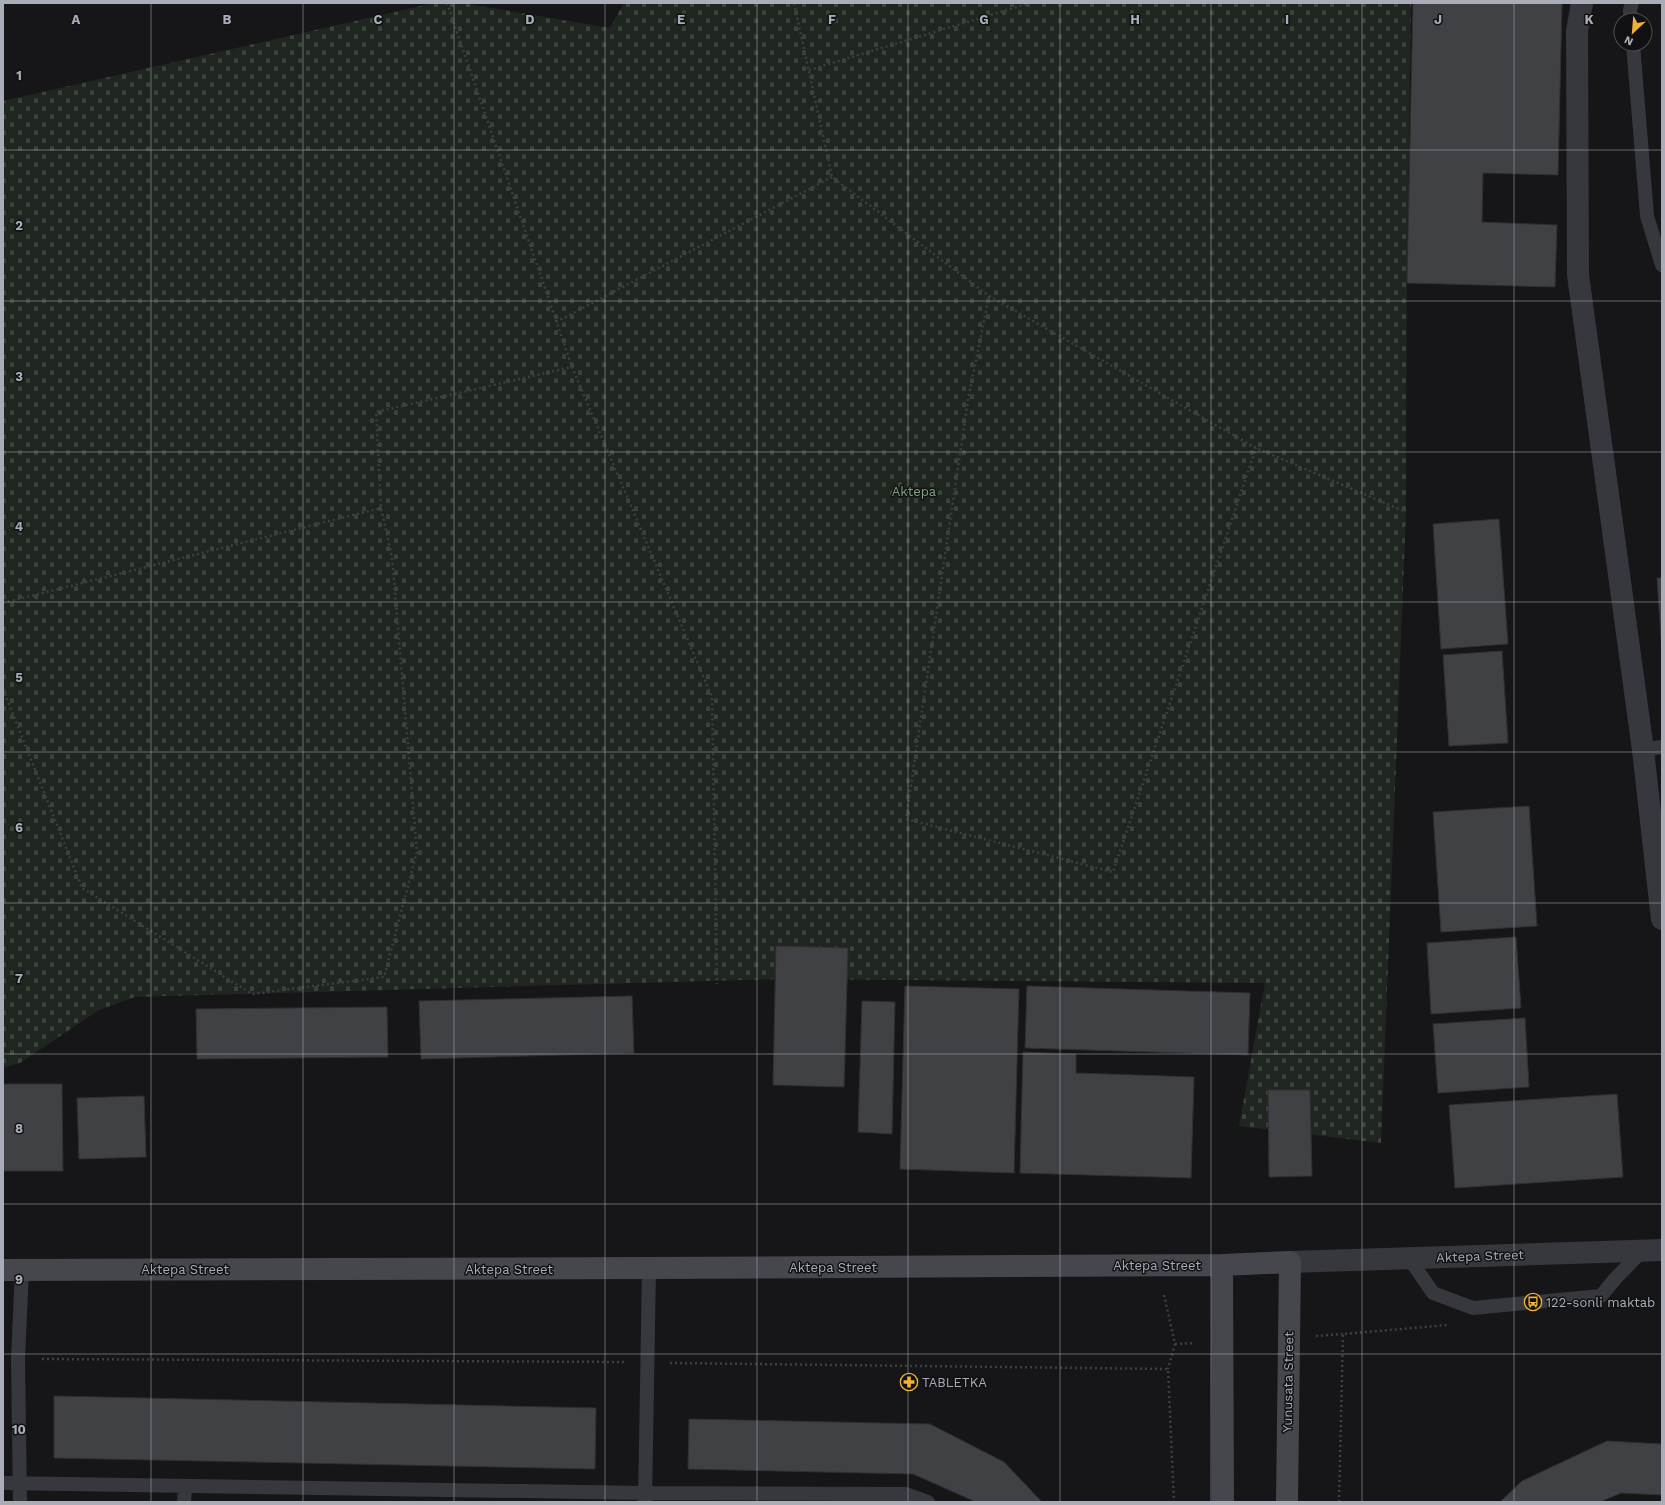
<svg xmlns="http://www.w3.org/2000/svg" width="1665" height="1505" viewBox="0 0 1665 1505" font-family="'Work Sans',sans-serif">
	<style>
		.cemetery { fill: url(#cemetery-stones) }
		.building { fill: #404145; stroke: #303034 }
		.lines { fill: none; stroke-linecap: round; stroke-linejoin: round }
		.path { stroke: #3d3f44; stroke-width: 2.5; stroke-dasharray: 2 3; stroke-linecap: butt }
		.lane { stroke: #37383d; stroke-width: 14 }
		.street { stroke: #37383d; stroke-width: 22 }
		.secondary { stroke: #45474d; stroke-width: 22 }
		.grid { fill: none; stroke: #a8adb8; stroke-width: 1; stroke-opacity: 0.55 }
		.labels { text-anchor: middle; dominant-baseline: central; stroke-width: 3; stroke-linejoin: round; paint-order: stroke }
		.park-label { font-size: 13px; fill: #7fa381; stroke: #111113 }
		.street-label { font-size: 13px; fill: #a8adb8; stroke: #111113 }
		.poi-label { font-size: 13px; fill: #a8adb8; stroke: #111113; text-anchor: start }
		.grid-label { font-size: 13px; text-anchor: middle; font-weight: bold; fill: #a8adb8; stroke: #111113; stroke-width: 3; stroke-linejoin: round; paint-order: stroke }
	</style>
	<defs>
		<pattern id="cemetery-stones" width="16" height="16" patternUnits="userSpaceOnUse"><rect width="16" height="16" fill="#1e261f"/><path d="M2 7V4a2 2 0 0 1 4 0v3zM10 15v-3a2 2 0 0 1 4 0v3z" fill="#3c433d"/></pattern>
	</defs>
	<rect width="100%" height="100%" fill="#161618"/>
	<path class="cemetery" d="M434 3H462L610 28 624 3H1411L1407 283 1406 512 1381 1143 1239 1126 1265 983 779 979 135 997 99 1010 20 1063 3 1068V101Z"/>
	<path class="building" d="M1413 3H1562L1558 175 1483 173 1482 222 1557 225 1555 287 1407 283Z
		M1499 519 1508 644 1441 649 1433 524Z
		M1657 578H1662V653Z
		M1502 651 1508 743 1449 746 1443 655Z
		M1529 806 1537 926 1441 932 1433 812Z
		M1516 937 1521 1008 1431 1014 1427 943Z
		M776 946 848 948 844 1087 773 1085Z
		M905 986 1019 989 1014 1173 900 1169Z
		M1027 986 1250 993 1248 1055 1025 1048Z
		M632 996 634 1053 421 1059 419 1001Z
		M862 1001 895 1002 892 1134 858 1132Z
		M387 1007 388 1057 197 1059 196 1009Z
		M1525 1018 1529 1087 1438 1093 1433 1024Z
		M1023 1052 1076 1054V1073L1194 1077 1191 1178 1020 1173Z
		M3 1084H62L63 1171H3Z
		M1268 1090H1310L1312 1176 1269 1177Z
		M1617 1094 1623 1177 1455 1188 1449 1105Z
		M144 1096 146 1157 79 1159 77 1098Z
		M54 1396 596 1408 595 1469 54 1458Z
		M689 1419 930 1424 1004 1462 1042 1502H976L913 1474 688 1469Z
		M1607 1441 1662 1444V1495L1621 1493 1600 1502H1500L1522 1481Z"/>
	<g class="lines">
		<path class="path" d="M447 3 572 367
			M794 3 832 177 989 296 1256 448 1406 512
			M809 70 1030 3
			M989 296 968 400 906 819 1113 872 1256 448
			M556 322 832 177
			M3 603 381 508
			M3 689 82 888 252 994 384 977 417 852 392 557 381 508 376 412 572 367 712 697 717 984
			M1164 1295 1175 1344 1168 1369
			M1316 1336 1343 1334
			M1175 1344 1195 1343
			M42 1359 625 1362
			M670 1363 1168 1369 1174 1502
			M1339 1502 1343 1334 1448 1325"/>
		<path class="lane" d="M1631 20 1630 10 1632 3
			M1633 44 1647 216 1662 265
			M1643 750 1662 747
			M1409 1258 1433 1293 1473 1308 1601 1296 1615 1279 1643 1250
			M3 1483 645 1493 906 1494 928 1502
			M20 1502 18 1359 22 1270
			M184 1502 185 1486
			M645 1502 649 1268"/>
		<path class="street" d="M1582 3 1577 31 1578 275 1643 750 1662 919
			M1290 1262 1662 1250"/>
		<path class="secondary" d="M1222 1265 1223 1502
			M3 1270 649 1268 1222 1265 1290 1262 1287 1502"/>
	</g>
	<path class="grid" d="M151 3V1502M303 3V1502M454 3V1502M605 3V1502M757 3V1502M908 3V1502M1060 3V1502M1211 3V1502M1362 3V1502M1514 3V1502M3 150H1662M3 301H1662M3 452H1662M3 602H1662M3 752H1662M3 903H1662M3 1054H1662M3 1204H1662M3 1354H1662"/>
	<defs>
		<symbol id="bus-ring" viewBox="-11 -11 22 22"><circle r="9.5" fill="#111113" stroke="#f2b134" stroke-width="1.5"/><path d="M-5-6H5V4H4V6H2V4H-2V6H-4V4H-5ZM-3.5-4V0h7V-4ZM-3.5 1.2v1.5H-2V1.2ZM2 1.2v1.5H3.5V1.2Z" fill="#f2b134"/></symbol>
		<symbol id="pharmacy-ring" viewBox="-11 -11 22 22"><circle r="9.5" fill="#111113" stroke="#f2b134" stroke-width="1.5"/><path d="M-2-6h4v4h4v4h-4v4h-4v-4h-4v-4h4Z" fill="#f2b134"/></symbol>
	</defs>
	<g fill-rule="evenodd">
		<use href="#bus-ring" x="1523" y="1292" width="20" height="20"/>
		<use href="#pharmacy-ring" x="899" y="1372" width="20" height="20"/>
	</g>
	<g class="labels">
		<g class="park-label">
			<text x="914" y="491">Aktepa</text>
		</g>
		<g class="street-label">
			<text transform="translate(1480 1256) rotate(-2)">Aktepa Street</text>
			<text x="1157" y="1265">Aktepa Street</text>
			<text x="833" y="1267">Aktepa Street</text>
			<text x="185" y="1269">Aktepa Street</text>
			<text x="509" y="1269">Aktepa Street</text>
			<text transform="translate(1288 1382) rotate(-89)">Yunusata Street</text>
		</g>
		<g class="poi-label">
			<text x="1546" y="1302">122-sonli maktab</text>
			<text x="922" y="1382">TABLETKA</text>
		</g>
	</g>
	<g class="grid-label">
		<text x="76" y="24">A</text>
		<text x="227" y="24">B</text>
		<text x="378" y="24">C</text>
		<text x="530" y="24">D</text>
		<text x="681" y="24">E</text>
		<text x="832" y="24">F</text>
		<text x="984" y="24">G</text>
		<text x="1135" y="24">H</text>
		<text x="1287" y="24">I</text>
		<text x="1438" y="24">J</text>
		<text x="1589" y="24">K</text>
		<text x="19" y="80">1</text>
		<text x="19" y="230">2</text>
		<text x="19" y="381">3</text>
		<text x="19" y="531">4</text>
		<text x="19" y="682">5</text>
		<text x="19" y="832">6</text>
		<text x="19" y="983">7</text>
		<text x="19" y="1133">8</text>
		<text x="19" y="1284">9</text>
		<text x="19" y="1434">10</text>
	</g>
	<rect width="1665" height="1505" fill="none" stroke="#a8adb8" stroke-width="8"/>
	<g transform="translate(1633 32) rotate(206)"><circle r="19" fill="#111113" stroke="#4d4f55"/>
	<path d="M0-3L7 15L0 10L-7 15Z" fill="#f2b134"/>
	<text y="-6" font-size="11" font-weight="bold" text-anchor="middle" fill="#a8adb8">N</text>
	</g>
</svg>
